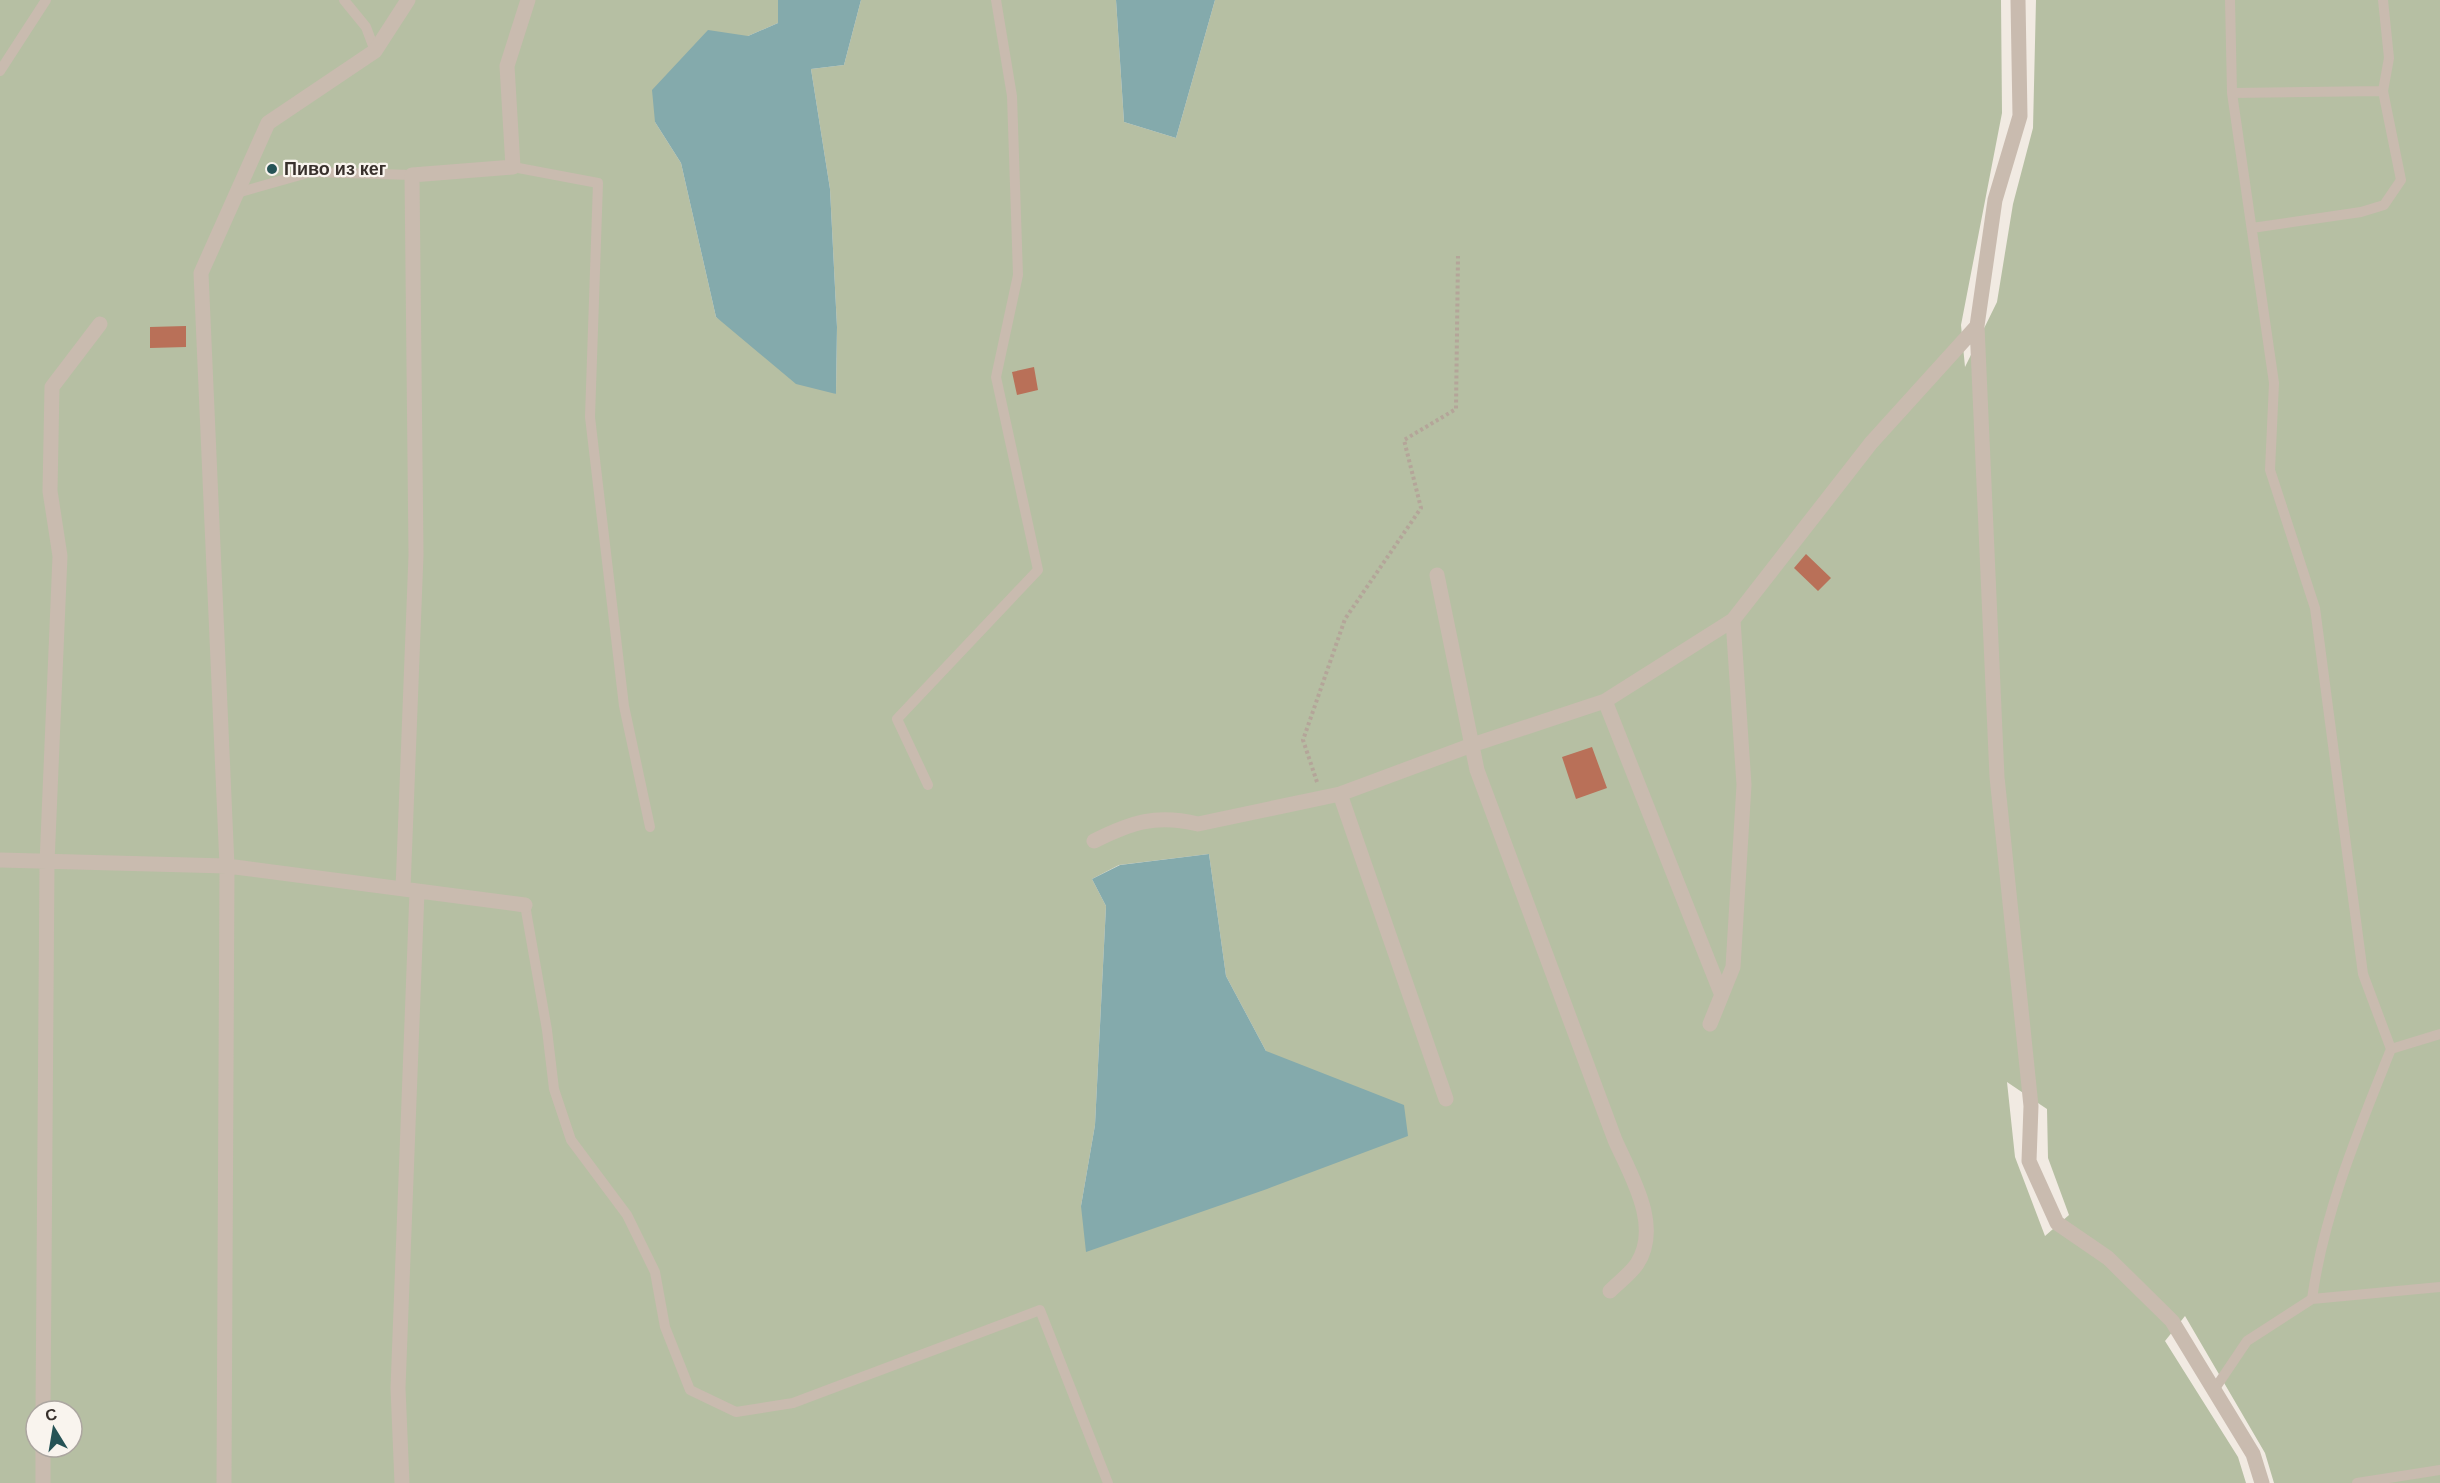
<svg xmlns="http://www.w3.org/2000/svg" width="2440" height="1483" viewBox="0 0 2440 1483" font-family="Helvetica,sans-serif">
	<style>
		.green { fill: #b6bfa3; fill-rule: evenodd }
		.water { fill: #84aaac }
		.building { fill: #b97058 }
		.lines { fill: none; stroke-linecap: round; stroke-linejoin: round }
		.path { stroke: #b4a599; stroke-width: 4; stroke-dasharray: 3 3; stroke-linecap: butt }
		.lane { stroke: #c9bbaf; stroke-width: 10 }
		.street { stroke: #c9bbaf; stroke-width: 15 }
		.poi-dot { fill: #265356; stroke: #f9f4ee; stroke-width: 2 }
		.labels { text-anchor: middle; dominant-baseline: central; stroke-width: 4.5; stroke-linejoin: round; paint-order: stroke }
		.poi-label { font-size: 18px; font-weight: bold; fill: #38302c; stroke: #f9f4ee; text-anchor: start }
	</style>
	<rect width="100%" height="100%" fill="#f1eae2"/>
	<path class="green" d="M0 0H778V23L748 36 655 122 681 163 716 317 836 394 837 327 830 189 811 69 844 65 861 0H1116L1124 122 1176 138 1215 0H2001L2002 113 1961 325 1965 367 1997 302 2013 204 2033 128 2036 0H2440V1483H2274L2265 1453 2185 1316 2165 1341 2238 1457 2246 1483H0ZM1209 854 1226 976 1266 1051 1081 1206 1095 1125 1106 906 1092 879 1119 865ZM2007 1082 2047 1109 2048 1158 2069 1215 2045 1236 2015 1157ZM36 1411H72V1447H36Z"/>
	<path class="water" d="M778 0H861L844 65 811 69 830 189 837 327 836 394 796 384 716 317 681 163 655 122 652 90 708 30 748 36 778 23Z
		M1116 0H1215L1176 138 1124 122Z
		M1209 854 1226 976 1266 1051 1404 1105 1408 1136 1267 1189 1086 1252 1081 1206 1095 1125 1106 906 1092 879 1120 865Z"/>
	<path class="building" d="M186 326V347L150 348V327Z
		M1034 367 1038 390 1017 395 1012 372Z
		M1806 554 1831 578 1818 591 1794 568Z
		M1592 747 1607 788 1576 799 1562 757Z"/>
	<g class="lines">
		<path class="path" d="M1317 782 1303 740 1345 619 1421 508 1404 440 1456 409 1458 256"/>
		<path class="lane" d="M344 0 366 27 375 51
			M2230 0 2232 93 2274 383 2270 470 2315 608 2363 974 2391 1049C2359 1129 2324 1212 2312 1299L2440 1287
			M0 71 46 0
			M2232 93 2383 91
			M513 167 598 183 590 417 624 706 650 827
			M237 193 311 172 412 175
			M2252 228 2361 212 2384 205 2401 180 2383 91 2389 58 2383 0
			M928 785 897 719 1038 570 996 377 1018 275 1012 96 996 0
			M525 905 547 1030 554 1089 571 1140 627 1215 655 1272 665 1327 690 1390 736 1412 793 1403 1040 1310 1108 1483
			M2391 1049 2440 1034
			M2214 1390 2247 1341 2312 1299
			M2357 1483 2440 1470"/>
		<path class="street" d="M2018 0 2020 116 1995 200 1977 326 1997 777 2031 1106 2029 1161 2057 1223 2108 1258 2172 1321 2253 1454 2262 1483
			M1437 575 1477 770 1615 1140C1631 1176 1662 1226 1637 1264 1630 1274 1618 1283 1610 1291
			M1605 701 1721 993
			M1340 794 1446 1099
			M1094 841C1132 822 1156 814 1198 824L1340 794 1472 745 1605 701 1733 620 1871 443 1977 326
			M0 860 227 866 201 273 268 123 375 51 408 0
			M403 889 416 555 412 175 513 167 507 66 528 0
			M1710 1024 1733 967 1744 785 1733 620
			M43 1411 47 863 60 556 50 491 52 387 100 324
			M43 1483V1447
			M224 1483 227 866 525 905
			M402 1483 398 1388 417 891"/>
	</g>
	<circle class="poi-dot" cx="272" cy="169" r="6"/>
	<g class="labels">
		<g class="poi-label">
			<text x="284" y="169">Пиво из кег</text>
		</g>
	</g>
	<g transform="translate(54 1429) rotate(349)"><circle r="28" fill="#f9f4ee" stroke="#aca6a0" stroke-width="1.5"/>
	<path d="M0-4.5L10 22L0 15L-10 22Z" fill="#265356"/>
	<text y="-9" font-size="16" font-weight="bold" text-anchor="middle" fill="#38302c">С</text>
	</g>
</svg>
